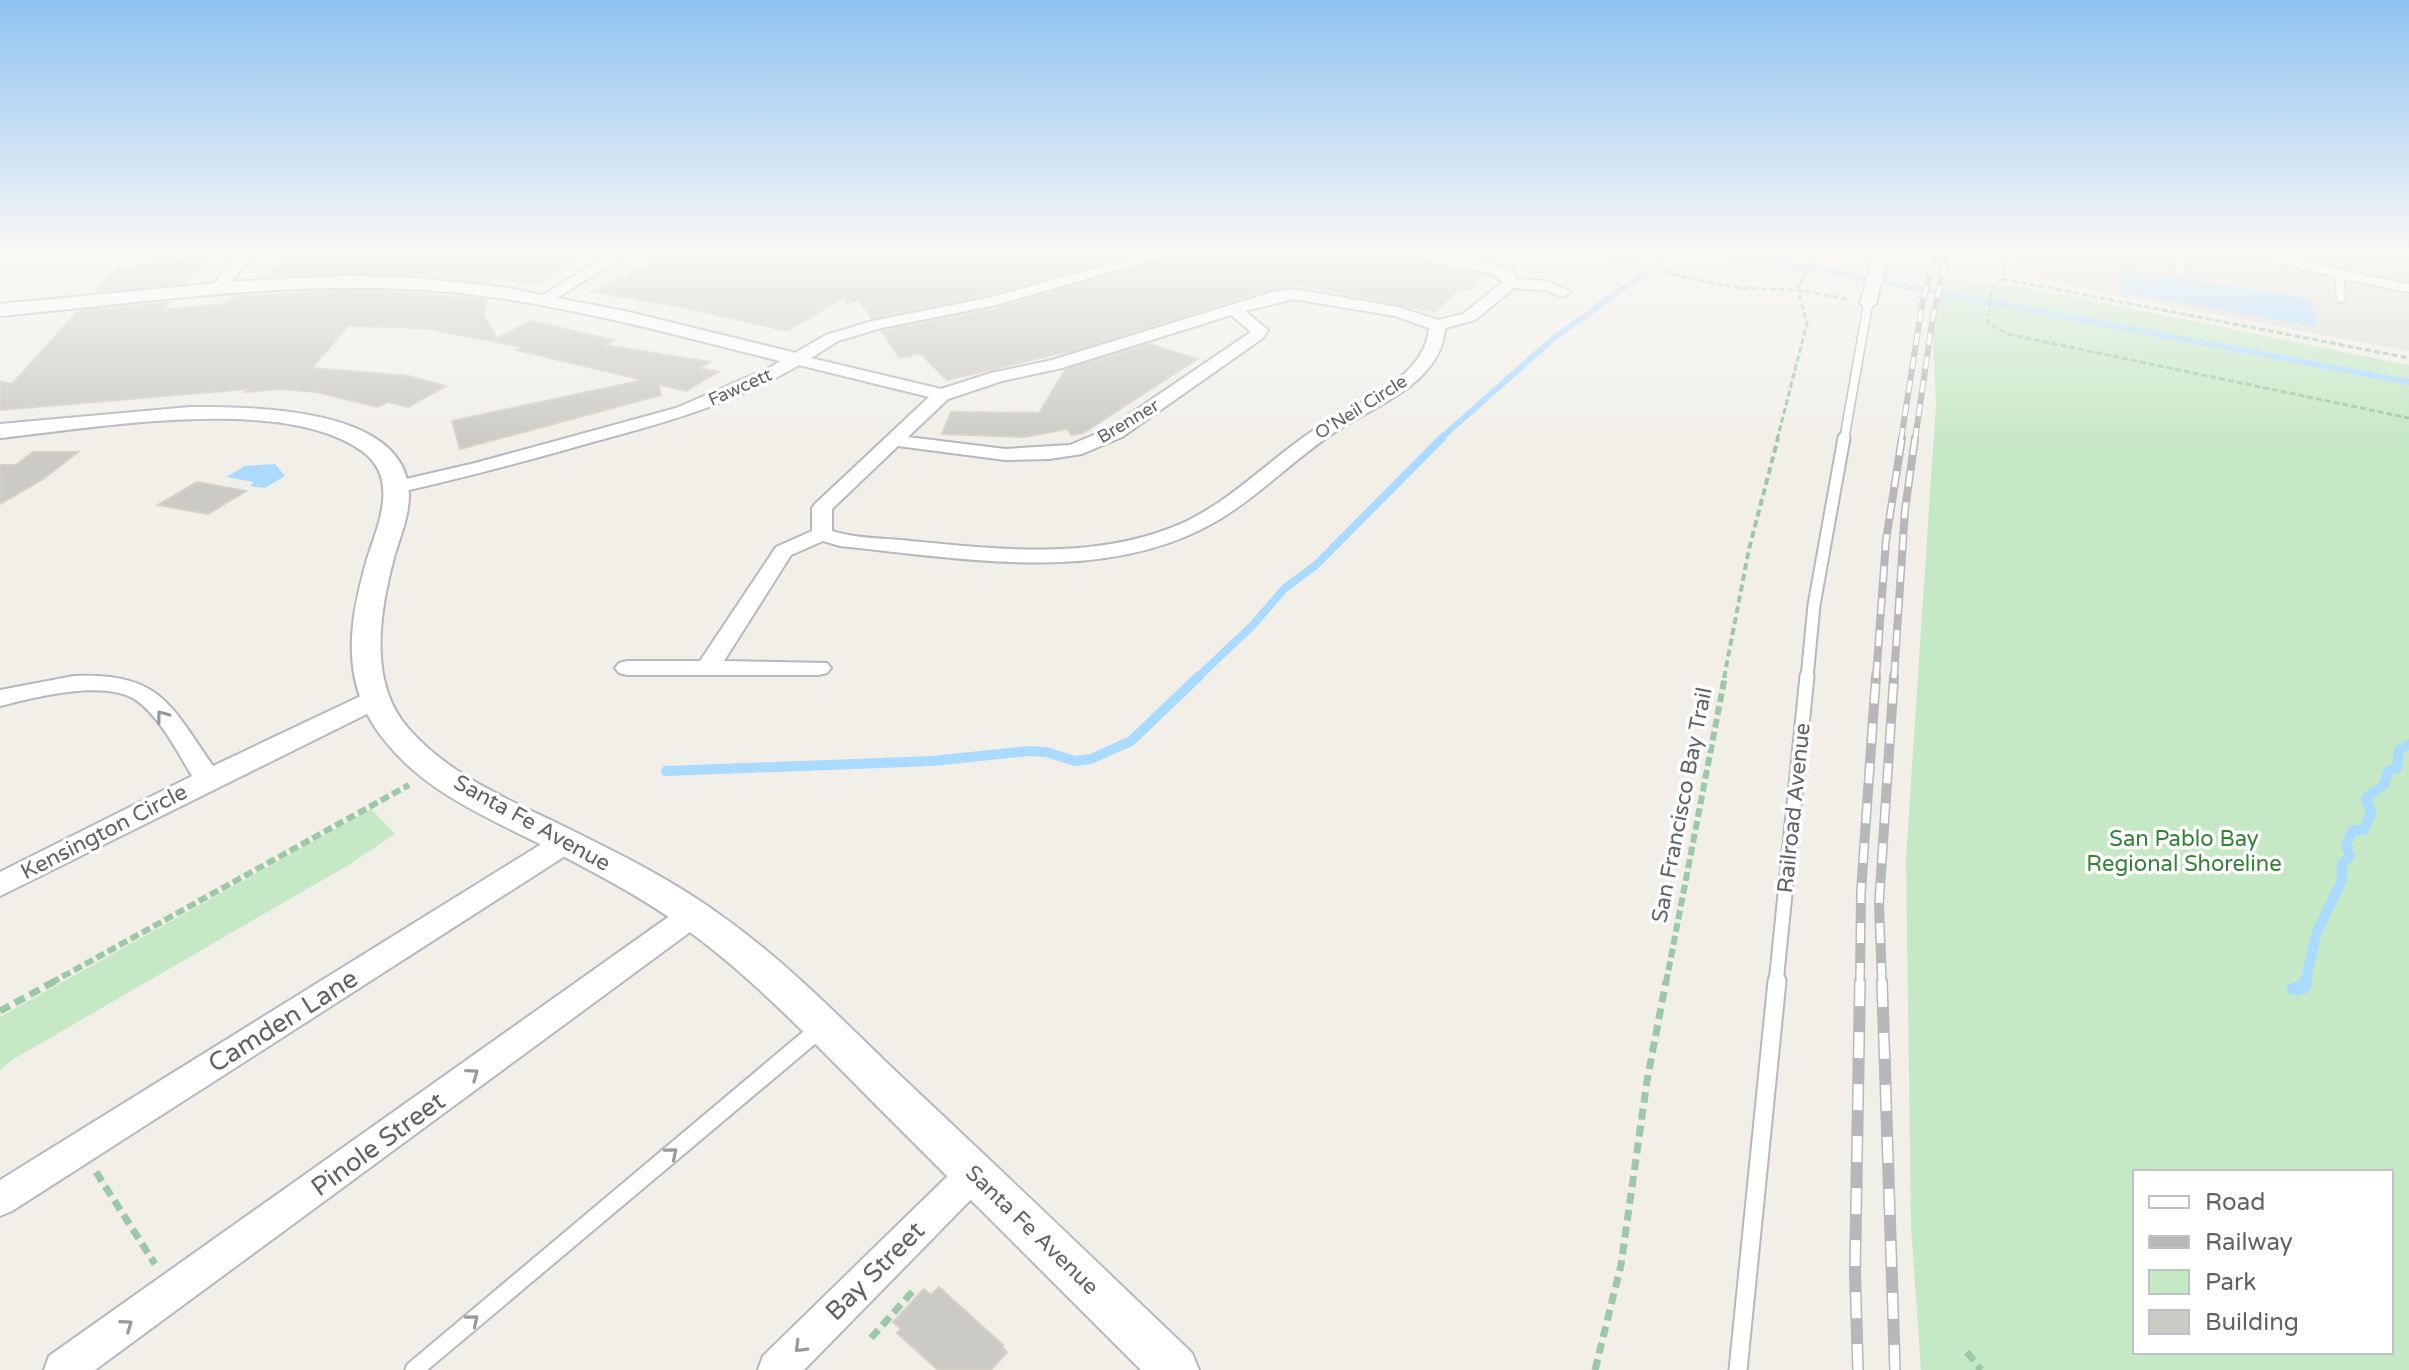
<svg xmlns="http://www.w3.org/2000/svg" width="2409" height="1370" viewBox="0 0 2409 1370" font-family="'Varela Round',sans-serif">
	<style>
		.industrial { fill: #e0deda }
		.green { fill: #c5e8c5; fill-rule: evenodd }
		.water { fill: #aadaff }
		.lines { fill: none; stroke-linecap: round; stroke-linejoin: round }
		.stream-far3 { stroke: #aadaff; stroke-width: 6 }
		.stream-far2 { stroke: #aadaff; stroke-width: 8 }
		.stream-far1 { stroke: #aadaff; stroke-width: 10 }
		.stream { stroke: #aadaff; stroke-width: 13 }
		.building { fill: #cccac5; stroke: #d6d1c6; stroke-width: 2 }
		.service-far3-casing { stroke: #b5b8bc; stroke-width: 11 }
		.service-far2-casing { stroke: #b5b8bc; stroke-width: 15 }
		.service-far1-casing { stroke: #b5b8bc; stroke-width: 17 }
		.service-casing { stroke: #b5b8bc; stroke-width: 21 }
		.minor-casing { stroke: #b5b8bc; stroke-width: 4 }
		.tertiary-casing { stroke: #b5b8bc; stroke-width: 4 }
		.path-far3 { stroke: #9cc7a9; stroke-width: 3; stroke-dasharray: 6 3; stroke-linecap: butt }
		.path-far2 { stroke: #9cc7a9; stroke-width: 4; stroke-dasharray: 7 4; stroke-linecap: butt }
		.path-far1 { stroke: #9cc7a9; stroke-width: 6; stroke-dasharray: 9 4; stroke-linecap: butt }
		.path { stroke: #9cc7a9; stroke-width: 7; stroke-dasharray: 11 6; stroke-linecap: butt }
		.service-far3 { stroke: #fff; stroke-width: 8 }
		.service-far2 { stroke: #fff; stroke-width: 11 }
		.service-far1 { stroke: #fff; stroke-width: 13 }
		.service { stroke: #fff; stroke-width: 17 }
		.minor { fill: #fff; fill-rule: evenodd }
		.tertiary { fill: #fff; fill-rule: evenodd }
		.rail-far3-casing { stroke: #b6b7b8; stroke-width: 6 }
		.rail-far2-casing { stroke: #b6b7b8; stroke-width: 8 }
		.rail-far1-casing { stroke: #b6b7b8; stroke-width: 10 }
		.rail-casing { stroke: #b6b7b8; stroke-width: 12 }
		.rail-far3 { stroke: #fff; stroke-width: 4; stroke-dasharray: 12; stroke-linecap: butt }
		.rail-far2 { stroke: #fff; stroke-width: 5; stroke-dasharray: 16; stroke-linecap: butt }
		.rail-far1 { stroke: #fff; stroke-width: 7; stroke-dasharray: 20; stroke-linecap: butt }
		.rail { stroke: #fff; stroke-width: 9; stroke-dasharray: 26; stroke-linecap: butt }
		.oneway { stroke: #979a9d }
		.labels { text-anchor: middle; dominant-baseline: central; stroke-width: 7; stroke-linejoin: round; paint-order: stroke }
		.far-street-label { font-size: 18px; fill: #5f6368; stroke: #fff }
		.street-label { font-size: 22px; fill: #5f6368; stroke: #fff }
		.park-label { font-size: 22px; fill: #348238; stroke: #fff }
		.near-street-label { font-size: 26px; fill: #5f6368; stroke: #fff }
	</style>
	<rect width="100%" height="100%" fill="#f1efe8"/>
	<path class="industrial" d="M2018 252H2409V351L2111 295 2031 275 2016 266Z"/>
	<path class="green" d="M1941 278 2030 288 2409 365V1370H1921L1911 1226 1906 858 1936 403 1932 322ZM2391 1172V1352H2135V1172Z
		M371 809 395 834 350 864 12 1060 0 1070V1017Z"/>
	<path class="water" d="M2119 268 2311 299 2318 327 2121 292Z
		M275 464 285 476 265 488 250 486 254 482 226 477 245 466Z"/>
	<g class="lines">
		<path class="stream-far3" d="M1705 252 1841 274 2409 382
			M1660 262 1669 252
			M1439 440 1554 338 1643 274"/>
		<path class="stream-far2" d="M1197 678 1252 626 1285 588 1316 565 1442 438"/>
		<path class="stream-far1" d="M666 771 933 761 1028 751 1046 752 1075 761 1091 759 1131 741 1199 676
			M2305 983 2317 932 2342 880V864L2350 856 2346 846 2352 831 2364 830 2371 813 2366 798 2384 785 2388 771 2397 768 2399 750 2409 744"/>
		<path class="stream" d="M2293 989 2304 987 2306 981"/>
	</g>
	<path class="building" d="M295 252H501L575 259 538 284 492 277 491 283 402 274 261 277Z
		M672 252 869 254 1143 252 987 295 872 318 859 301 847 303 843 298 787 331 672 305 592 292Z
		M1182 252H1393L1402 259 1481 275 1471 290 1459 288 1436 312 1302 285 1276 288 1078 349 947 380 920 353 900 358 881 331 997 308Z
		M206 258 185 283 95 292 116 268Z
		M344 291 401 292 487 300 484 316 497 338 531 321 614 340 605 345 710 362 700 368 718 372 686 391 658 384 661 395 460 449 452 421 643 380 517 350 522 347 424 328 355 326H348L312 368 408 376 446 386 408 407 388 402 377 407 317 392 279 389 245 392 248 389 0 410V381L12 384 78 311 170 302 163 310 224 304 235 296Z
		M1150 344 1197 359 1083 433 1071 435 1067 429 1024 437 942 434 951 412 1039 413 1065 370Z
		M33 452H78L43 479 0 504V465H16Z
		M197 482 246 491 208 514 158 505Z
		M939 1287 1003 1345 1002 1347 1007 1352 991 1370H938L897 1333 901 1329 893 1322 924 1289 931 1295Z"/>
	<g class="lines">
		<defs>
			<path id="service-far3" d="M2175 252 2180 271
				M2250 252C2303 264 2355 279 2409 288
				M2339 276 2341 298
				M1844 440 1868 304"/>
			<path id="service-far2" d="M1807 678 1814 605 1844 438"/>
			<path id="service-far1" d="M1776 983 1807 676"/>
			<path id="service" d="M414 1370 822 1027
				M1738 1370 1777 981"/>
			<path id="minor" d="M240 252H255L223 292H213L210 289Z
				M612 252H629L551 302 545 304 537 299Z
				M1155 252H1179L996 305 881 328 838 341 811 358 941 389 991 373 1052 360 1276 291 1294 289 1398 307 1438 320 1463 314 1503 282 1493 274 1403 256 1396 252C1434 252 1480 256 1514 273L1517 279 1547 281 1571 292 1563 297 1545 290 1514 288 1475 320 1445 328C1442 381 1379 404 1341 428 1298 455 1263 493 1220 519 1108 587 962 558 840 546L823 541 791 555 724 661 827 663 831 668 827 673 819 675H627L619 673 615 668 619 663 627 661H700L776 547 812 531V508L815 504 929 397 799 365C735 403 664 423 593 442 527 461 462 478 396 493L386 487 389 483 475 463 676 408 767 369 826 335 872 321 988 298ZM1294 299 1395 316 1429 328C1425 378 1363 399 1326 422 1277 452 1238 496 1187 521 1102 561 1001 550 911 541 885 538 857 539 832 531V509L898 446 1005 460 1049 459 1082 454 1122 437 1263 338 1268 330 1245 311ZM1231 315 1251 332 1108 429 1070 445 1005 449 908 437 948 399 1002 381 1062 368Z
				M1867 252H1881L1886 261 1876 304 1868 309 1860 304 1872 261Z
				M74 676C159 673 169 702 213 766L365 694H383L386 700 383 706 0 896V872L192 776C177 751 160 717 136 700 104 679 35 697 0 706V690Z
				M566 832 576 835 580 842 576 849 12 1211 0 1216V1180L556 835Z
				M691 905 701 908 706 916 701 924 95 1370H44L49 1356 681 908Z
				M974 1157 986 1162 991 1173 986 1184 804 1370H758L763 1356 962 1162Z"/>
			<path id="tertiary" d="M344 276 402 277 502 287 629 312 796 353 807 359 796 365C685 338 573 305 459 293 306 277 152 302 0 316V304L229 282Z
				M190 407C251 407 408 406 409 495 409 515 401 535 395 554 380 609 367 681 408 728 449 775 507 799 561 825 618 853 675 881 726 919 791 966 848 1026 906 1081 1002 1171 1097 1262 1192 1353L1199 1370H1141C1052 1281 963 1192 874 1103 819 1048 765 990 703 942 653 902 595 873 538 843 484 816 425 791 386 742 358 709 348 668 353 625 355 603 361 581 367 559 378 525 400 478 362 451 282 394 95 428 0 438V424Z"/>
		</defs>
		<use href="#service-far3" class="service-far3-casing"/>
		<use href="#service-far2" class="service-far2-casing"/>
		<use href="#service-far1" class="service-far1-casing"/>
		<use href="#service" class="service-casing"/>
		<use href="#minor" class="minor-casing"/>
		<use href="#tertiary" class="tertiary-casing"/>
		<path class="path-far3" d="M1576 252 1637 263 1679 276 1739 288 1798 290 1847 299
			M1815 252 1857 258
			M2006 252 2003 279 2409 358
			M2003 279 1992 288 1988 323 2007 334 2409 418
			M1777 440 1807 323 1798 290 1813 252"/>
		<path class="path-far2" d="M1724 678 1749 549 1778 438"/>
		<path class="path-far1" d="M51 983 409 785
			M1666 983 1725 676"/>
		<path class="path" d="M0 1011 55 981
			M96 1172 155 1264
			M871 1338 913 1291
			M1967 1352 1981 1370
			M1595 1370 1621 1265 1647 1081 1666 981"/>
		<use href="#service-far3" class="service-far3"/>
		<use href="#service-far2" class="service-far2"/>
		<use href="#service-far1" class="service-far1"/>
		<use href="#service" class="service"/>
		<use href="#minor" class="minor"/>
		<use href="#tertiary" class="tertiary"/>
		<defs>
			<path id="rail-far3" d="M1901 440 1922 305 1935 252
				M1915 440 1932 322 1947 252"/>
			<path id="rail-far2" d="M1876 678 1886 540 1902 438
				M1894 678 1905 510 1915 438"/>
			<path id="rail-far1" d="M1860 983 1861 892 1876 676
				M1882 983 1879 904 1894 676"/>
			<path id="rail" d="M1882 981 1895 1370
				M1858 1370 1855 1271 1860 981"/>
		</defs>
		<use href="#rail-far3" class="rail-far3-casing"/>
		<use href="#rail-far2" class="rail-far2-casing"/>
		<use href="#rail-far1" class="rail-far1-casing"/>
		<use href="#rail" class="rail-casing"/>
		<use href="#rail-far3" class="rail-far3"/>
		<use href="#rail-far2" class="rail-far2"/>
		<use href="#rail-far1" class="rail-far1"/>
		<use href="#rail" class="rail"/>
	</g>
	<defs><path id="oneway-chevron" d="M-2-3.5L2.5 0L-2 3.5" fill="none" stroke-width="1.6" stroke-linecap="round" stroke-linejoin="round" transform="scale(2)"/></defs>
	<g class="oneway">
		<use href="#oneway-chevron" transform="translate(162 716) rotate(-127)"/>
		<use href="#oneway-chevron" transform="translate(473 1074) rotate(-36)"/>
		<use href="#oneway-chevron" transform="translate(672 1153) rotate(-40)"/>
		<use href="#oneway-chevron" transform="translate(473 1320) rotate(-40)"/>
		<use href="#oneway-chevron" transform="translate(127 1325) rotate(-35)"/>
		<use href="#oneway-chevron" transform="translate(800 1347) rotate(135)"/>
	</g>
	<linearGradient id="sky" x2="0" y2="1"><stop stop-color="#8fc3f1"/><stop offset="0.57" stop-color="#f9f8f5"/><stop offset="1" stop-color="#f9f8f5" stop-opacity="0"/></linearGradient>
	<rect width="2409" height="444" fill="url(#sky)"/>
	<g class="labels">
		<g class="far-street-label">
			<text transform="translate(740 387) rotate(-24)">Fawcett</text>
			<text transform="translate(1361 407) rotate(-32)">O'Neil Circle</text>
			<text transform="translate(1128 421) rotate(-31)">Brenner</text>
		</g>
		<g class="street-label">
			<text transform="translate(1682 805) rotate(-79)">San Francisco Bay Trail</text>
			<text transform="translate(1794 808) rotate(-84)">Railroad Avenue</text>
			<text transform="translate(532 823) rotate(29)">Santa Fe Avenue</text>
			<text transform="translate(104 832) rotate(-27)">Kensington Circle</text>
			<text transform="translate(1032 1230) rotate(44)">Santa Fe Avenue</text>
		</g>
		<g class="park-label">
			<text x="2184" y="839">San Pablo Bay<tspan x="2184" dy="25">Regional Shoreline</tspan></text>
		</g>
		<g class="near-street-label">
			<text transform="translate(283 1021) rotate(-32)">Camden Lane</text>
			<text transform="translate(378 1144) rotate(-36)">Pinole Street</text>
			<text transform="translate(875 1271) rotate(-45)">Bay Street</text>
		</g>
	</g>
	<rect x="2133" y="1170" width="260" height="184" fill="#ffffff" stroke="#bfc1c3" stroke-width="2"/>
	<rect x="2149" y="1196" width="40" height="12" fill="#ffffff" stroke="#bfc1c3" stroke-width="2"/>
	<text x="2205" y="1210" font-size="24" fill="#5f6368">Road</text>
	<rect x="2149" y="1236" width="40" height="12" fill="#b6b7b8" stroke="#bfc1c3" stroke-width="2"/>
	<text x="2205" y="1250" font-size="24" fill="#5f6368">Railway</text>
	<rect x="2149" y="1270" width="40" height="24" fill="#c5e8c5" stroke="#bfc1c3" stroke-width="2"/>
	<text x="2205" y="1290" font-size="24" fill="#5f6368">Park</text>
	<rect x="2149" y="1310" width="40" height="24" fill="#cccac5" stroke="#bfc1c3" stroke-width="2"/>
	<text x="2205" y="1330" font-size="24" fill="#5f6368">Building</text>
</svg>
